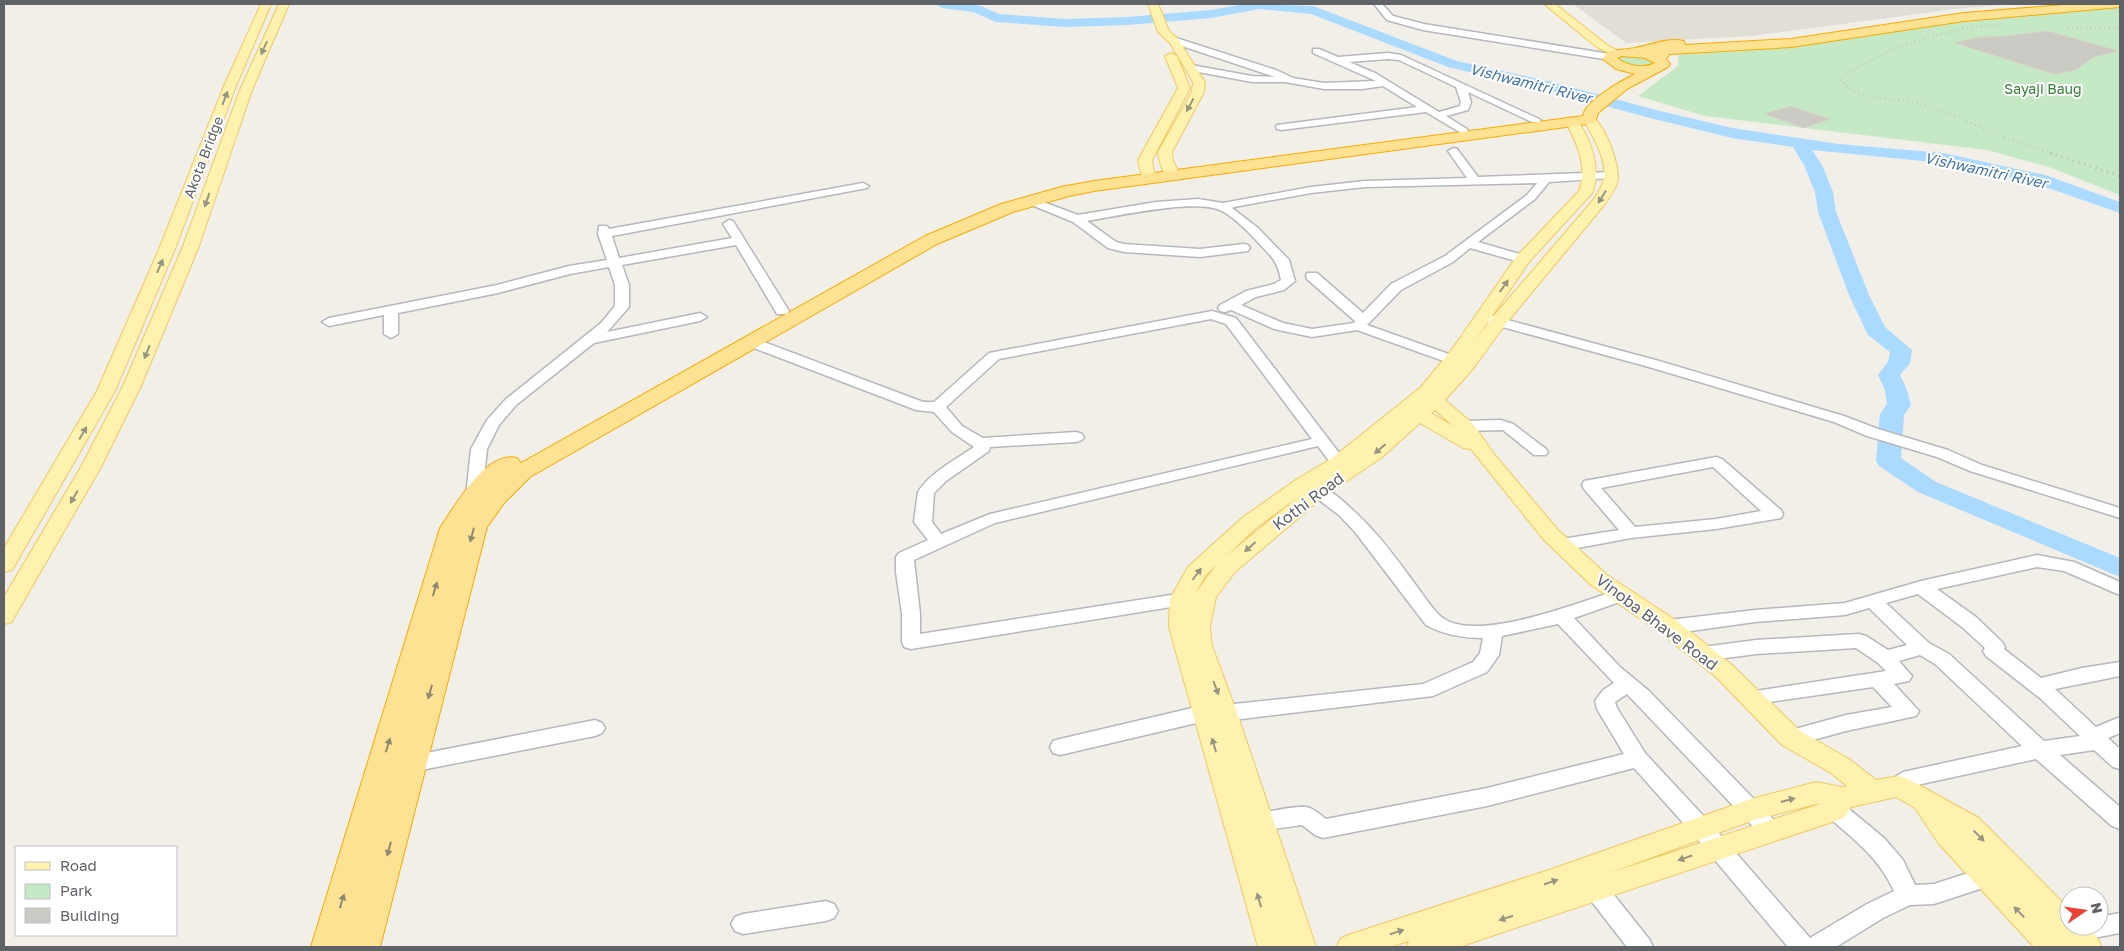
<svg xmlns="http://www.w3.org/2000/svg" width="2124" height="951" viewBox="0 0 2124 951" font-family="'Golos Text',sans-serif">
	<style>
		.education { fill: #e1ded6 }
		.green { fill: #c5e8c5 }
		.lines { fill: none; stroke-linecap: round; stroke-linejoin: round }
		.river { fill: #aadaff; fill-rule: evenodd }
		.building { fill: #cccac5; stroke: #d6d1c6 }
		.minor-casing { stroke: #b5b8bc; stroke-width: 3 }
		.major-casing { stroke: #f2c960; stroke-width: 2 }
		.highway-casing { stroke: #f9ab00; stroke-width: 2 }
		.minor { fill: #fff; fill-rule: evenodd }
		.major { fill: #fff2af; fill-rule: evenodd }
		.highway { fill: #fde293; fill-rule: evenodd }
		.rail-far1 { stroke: #b6b7b8; stroke-width: 2.5; stroke-dasharray: 0.5 4; stroke-linecap: butt }
		.rail { stroke: #b6b7b8; stroke-width: 3; stroke-dasharray: 1 5; stroke-linecap: butt }
		.oneway { fill: #979581 }
		.oneway2 { fill: #8e8975 }
		.labels { text-anchor: middle; dominant-baseline: central; stroke-width: 4; stroke-linejoin: round; paint-order: stroke }
		.far-park-label { font-size: 14px; fill: #348238; stroke: #fff }
		.far-street-label { font-size: 14px; fill: #5f6368; stroke: #fff }
		.far-water-label { font-size: 15px; font-style: italic; fill: #4174aa; stroke: #fff }
		.street-label { font-size: 16px; fill: #5f6368; stroke: #fff }
	</style>
	<rect width="100%" height="100%" fill="#f1efe8"/>
	<path class="education" d="M1573 4H2009L1956 9 1751 36 1626 43Z"/>
	<path class="green" d="M2120 7V195L2049 167 1987 150 1705 116 1638 96 1678 66 1679 53 1794 45 2001 16Z
		M1638 55 1656 62 1654 66H1632L1617 59 1621 56Z"/>
	<g class="lines">
		<path class="river" d="M935 4H967L981 6 999 14 1065 19 1127 17 1211 10 1245 4 1313 6 1457 61 1552 82 1656 110 1732 128 1839 144 1943 153 2045 175 2120 202V213L2034 183 1943 163 1812 150 1822 165 1833 192 1836 212 1869 295 1885 327 1912 350 1910 363 1900 375 1907 390 1911 405 1904 415 1901 458 1936 482 2120 558V577L1918 492 1879 466 1876 461 1880 414 1887 404 1885 390 1878 375 1888 362 1890 352 1868 335 1849 295 1818 212 1815 192 1804 165 1793 147 1732 138 1646 117 1544 89 1448 67 1311 14 1259 9 1211 18 1127 25 1065 27 996 22 973 12 942 8Z"/>
	</g>
	<path class="building" d="M2047 31 2118 51 2093 57 2076 70 2054 74 1955 43 1981 37H1997Z
		M1791 106 1808 112 1830 119 1804 128 1765 114Z"/>
	<g class="lines">
		<defs>
			<path id="minor" d="M1374 4H1382L1393 16 1424 24 1610 54 1615 57 1610 60 1423 30 1387 20Z
				M1173 37 1276 70 1293 78 1324 83 1376 81 1313 53V49H1319L1338 57 1388 53 1401 55 1541 120 1540 122H1532L1468 92 1471 102 1468 110 1446 116 1467 129 1468 131 1467 133 1463 134 1426 112 1281 130 1277 129 1276 127 1277 125 1417 107 1383 86 1362 89H1324L1285 82H1252L1188 70 1186 68 1191 65 1252 76 1275 77 1170 42V38ZM1388 59 1399 60 1456 87 1461 102 1460 106 1439 112 1375 73 1349 62Z
				M1453 148 1457 149 1478 177 1611 172 1617 175 1611 178 1549 182 1535 199 1478 242 1527 256 1529 259 1527 262 1523 263 1470 248 1453 262 1401 290 1367 325 1457 357 1459 360 1457 363 1452 364 1357 330 1312 337 1274 329 1231 310 1225 312 1220 311 1218 308 1220 305 1246 291 1274 284 1281 280C1277 258 1269 255 1255 239 1248 231 1230 214 1220 210 1193 199 1118 216 1087 221L1116 242 1124 244 1200 249 1244 244 1248 245 1250 248 1248 251 1200 257 1124 252 1108 248 1073 222 1027 203 1025 201 1031 197 1035 199 1078 215 1156 202 1198 199 1223 203 1311 187 1365 181 1467 178 1448 151ZM1537 183 1527 195 1445 256 1391 284 1363 313 1317 273H1307L1306 276 1307 279 1355 321 1354 323 1312 329 1283 323 1241 305 1256 297 1284 290 1295 281 1289 260 1258 228 1232 208 1234 207 1311 193 1365 187Z
				M863 183 869 186 867 188 612 236 619 258 732 238 723 224 729 220 733 221 789 311 787 314H777L736 245 622 265 629 285V307L607 332 700 313 707 317 700 321 594 343 516 405 499 425 487 449 482 495 484 498 482 502H470L466 496 471 449 487 420 506 399 601 323 615 306V285L609 267 570 274 498 293 398 313V334L391 338 384 334V315L329 326 322 322 329 318 497 285 569 266 607 260 598 234 599 226H607L609 229Z
				M1212 311 1236 318 1352 470 1354 473 1352 476H1340L1318 446 995 523 914 560 920 614V634L1190 592 1196 594 1199 598 1196 602 1190 604 911 649 904 647 902 642V614L896 572V557L899 553 928 540 914 522 918 492C931 472 955 460 974 447L952 432 934 412 916 410 746 345 744 342 751 338 756 339 923 402H934L989 353ZM1211 319 1226 324 1312 439 990 514 941 534 932 522 934 493 946 481 989 451 990 447 1076 442 1082 440 1084 437 1082 434 1076 432 983 438 962 426 946 407 999 359Z
				M1482 313 1659 361 1844 416 1878 429 1948 450 1982 465 2120 508V518L1970 471 1937 457 1867 436 1834 422 1649 367 1477 320 1475 317Z
				M1501 420 1513 424 1546 449 1548 452 1546 455H1534L1503 430 1464 431 1459 429 1456 426 1459 423 1464 421Z
				M1716 457 1722 459 1781 510 1783 514 1781 518 1716 529 1631 538 1562 551 1556 549 1553 545 1556 541 1562 539 1619 530 1584 489 1582 485 1584 481ZM1713 467 1761 511 1716 519 1635 527 1601 488Z
				M1307 480C1329 486 1349 506 1365 522 1385 542 1401 565 1418 588 1424 596 1431 607 1439 615 1472 647 1583 600 1622 589L1628 591 1631 595 1628 599 1574 618 1620 667 1649 691 1778 824 1781 830 1778 836 1770 839 1762 836 1627 694 1615 702 1617 708 1645 753 1709 822 1810 938 1867 904 1894 891C1879 858 1854 839 1827 816L1824 810 1827 804 1835 801 1843 804 1884 838 1903 860 1915 885 1934 884 1993 865 2001 868 2004 875 2001 882 1934 904 1910 905 1883 918 1836 947H1788L1693 834 1634 768 1487 806 1323 838 1315 835 1302 825 1259 831 1251 828 1248 822 1251 816C1262 812 1295 806 1306 807 1314 808 1320 815 1326 819L1487 788 1624 754 1597 709 1595 701 1603 690 1614 683 1558 624 1502 636 1499 655 1487 672 1433 696 1225 721 1218 718 1215 713 1212 718 1205 721 1060 755 1053 753 1050 747 1053 741 1060 739 1205 705 1212 708 1215 713 1218 708 1225 705 1423 684 1473 662 1480 653 1483 638C1463 638 1444 635 1426 625L1355 532 1339 515 1299 485 1301 481Z
				M2037 555 2074 562 2120 582V595L2064 571 2037 567 1937 589 1976 617 2002 642 2005 647 2004 649 2041 678 2082 668 2120 662V676L2055 689 2096 727 2120 717V733L2108 738 2120 749V769L2113 767 2094 750 2060 755 2120 807V829L2112 826 2036 759 1917 785 1899 794 1891 792 1888 786 1891 780 1903 772 2022 746 1935 664 1920 655 1899 661 1912 676 1909 681 1894 684 1919 711 1916 716 1846 731 1791 746 1784 744 1781 738 1784 732 1846 715 1892 707 1873 687 1749 705 1742 703 1739 698 1742 693 1886 671 1878 663 1856 648 1756 654 1703 661 1696 659 1693 654 1696 649 1703 647 1756 640 1859 634 1866 636 1888 650 1907 645 1869 608 1845 615 1755 622 1669 634 1662 632 1660 627 1662 622 1669 620 1755 610 1845 603 1921 581ZM1918 594 1962 627 1985 648 1983 651 1986 656 2041 699 2080 736 2044 741 1949 654 1929 643 1886 603Z
				M595 720 602 723 605 728 602 733 595 736 411 772 404 770 401 764 404 758 411 756Z
				M1590 872 1598 875 1649 939 1653 947H1627L1582 889 1579 882 1582 875Z
				M826 901 834 904 838 911 834 918 826 921 743 934 735 931 731 924 735 917 743 914Z
				M2120 913V933L2072 942 2064 939 2060 932 2064 925 2069 923V926H2099V917Z"/>
			<path id="major" d="M261 4H271L236 86 175 249 115 391 15 565 12 570 4 572V548L97 391 159 249 224 86Z
				M279 4H289L252 90 199 246 141 386 101 467 15 616 12 622 4 624V597L81 467 123 386 183 246 240 90Z
				M1148 4H1158L1169 31 1178 39 1205 82 1204 92 1172 152 1173 161 1181 176 1174 180C1163 178 1159 162 1158 152L1192 92 1193 82 1170 43 1158 32Z
				M1544 4H1555L1606 44 1622 53 1616 56 1598 48Z
				M1171 53 1177 56 1190 88 1152 160 1154 172 1160 179 1153 183C1141 180 1140 171 1138 160L1178 88 1165 56Z
				M1590 116C1604 120 1622 169 1617 183 1615 190 1609 198 1605 204L1504 326 1472 370 1445 400 1473 424 1494 454 1558 530 1607 575 1677 621 1732 665 1800 731 1849 759 1876 780 1899 776 1908 779 1979 818 2069 909V926H2086L2097 938 2102 947H2034L1939 844 1915 808 1896 797 1851 807 1844 818 1459 947H1406L1409 941 1390 947H1336L1341 938 1351 934 1552 869 1751 799 1816 782 1842 787 1847 786 1831 773 1782 745 1716 677 1661 633 1591 585 1544 540 1471 449 1463 448 1420 423 1381 458 1323 497 1235 572 1216 597 1210 626 1212 646 1237 713 1316 947H1258L1169 627 1170 599 1188 567 1242 518 1297 479 1331 459 1421 387 1453 348 1517 256 1579 191C1588 166 1577 144 1566 122L1572 118 1577 119C1591 141 1601 166 1593 192L1529 262 1473 344 1492 318 1594 199C1597 194 1601 188 1603 182 1609 161 1593 138 1584 120ZM1435 410 1453 426 1431 413ZM1301 495 1226 556 1256 528ZM1217 564 1197 591 1195 594 1205 576ZM1816 804H1820L1609 873 1754 820Z"/>
			<path id="highway" d="M2076 4H2120V7L1964 21 1791 47 1670 54 1666 59 1670 64 1668 67 1627 89 1598 113 1595 123 1094 191 1069 196 1013 212 937 244 530 477 504 503 487 527 380 947H311L440 528C455 506 486 450 517 458L521 463 925 236 1001 204 1061 187 1094 181 1583 116C1585 101 1621 81 1635 74L1616 69 1603 59 1607 52C1617 49 1626 50 1635 48 1651 45 1668 37 1684 41L1685 45 1791 39 1964 13ZM1622 56 1645 58 1655 63C1643 69 1628 66 1617 58Z"/>
		</defs>
		<use href="#minor" class="minor-casing"/>
		<use href="#major" class="major-casing"/>
		<use href="#highway" class="highway-casing"/>
		<use href="#minor" class="minor"/>
		<use href="#major" class="major"/>
		<use href="#highway" class="highway"/>
		<path class="rail-far1" d="M1999 25C1952 25 1878 51 1840 79 1857 101 1892 98 1918 103 1941 108 1961 119 1982 128 2005 138 2030 146 2054 154
			M2068 28H2120"/>
		<path class="rail" d="M2050 153 2120 176"/>
	</g>
	<defs><path id="oneway-solid" d="M-6-.8H1V-3.2L6.5 0L1 3.2V.8H-6Z" transform="scale(1.25)"/></defs>
	<g class="oneway">
		<use href="#oneway-solid" transform="translate(264 48) rotate(114)"/>
		<use href="#oneway-solid" transform="translate(225 98) rotate(-69)"/>
		<use href="#oneway-solid" transform="translate(1190 105) rotate(118)"/>
		<use href="#oneway-solid" transform="translate(1602 197) rotate(122)"/>
		<use href="#oneway-solid" transform="translate(207 200) rotate(109)"/>
		<use href="#oneway-solid" transform="translate(160 266) rotate(-66)"/>
		<use href="#oneway-solid" transform="translate(1504 286) rotate(-55)"/>
		<use href="#oneway-solid" transform="translate(147 352) rotate(112)"/>
		<use href="#oneway-solid" transform="translate(83 433) rotate(-60)"/>
		<use href="#oneway-solid" transform="translate(1380 449) rotate(139)"/>
		<use href="#oneway-solid" transform="translate(74 497) rotate(120)"/>
		<use href="#oneway-solid" transform="translate(1250 547) rotate(139)"/>
		<use href="#oneway-solid" transform="translate(1197 574) rotate(-53)"/>
		<use href="#oneway-solid" transform="translate(1216 688) rotate(69)"/>
		<use href="#oneway-solid" transform="translate(1214 745) rotate(-106)"/>
		<use href="#oneway-solid" transform="translate(1788 800) rotate(-15)"/>
		<use href="#oneway-solid" transform="translate(1979 836) rotate(45)"/>
		<use href="#oneway-solid" transform="translate(1685 858) rotate(161)"/>
		<use href="#oneway-solid" transform="translate(1551 882) rotate(-19)"/>
		<use href="#oneway-solid" transform="translate(1259 900) rotate(-106)"/>
		<use href="#oneway-solid" transform="translate(2019 912) rotate(-134)"/>
		<use href="#oneway-solid" transform="translate(1506 918) rotate(162)"/>
		<use href="#oneway-solid" transform="translate(1397 932) rotate(-18)"/>
	</g>
	<g class="oneway2">
		<use href="#oneway-solid" transform="translate(472 535) rotate(105)"/>
		<use href="#oneway-solid" transform="translate(435 589) rotate(-73)"/>
		<use href="#oneway-solid" transform="translate(430 692) rotate(105)"/>
		<use href="#oneway-solid" transform="translate(388 745) rotate(-73)"/>
		<use href="#oneway-solid" transform="translate(389 849) rotate(105)"/>
		<use href="#oneway-solid" transform="translate(342 901) rotate(-73)"/>
	</g>
	<g class="labels">
		<g class="far-park-label">
			<text x="2043" y="88">Sayaji Baug</text>
		</g>
		<g class="far-street-label">
			<text transform="translate(203 157) rotate(-69)">Akota Bridge</text>
		</g>
		<g class="far-water-label">
			<text transform="translate(1531 83) rotate(14)">Vishwamitri River</text>
			<text transform="translate(1986 170) rotate(12)">Vishwamitri River</text>
		</g>
		<g class="street-label">
			<text transform="translate(1308 501) rotate(-37)">Kothi Road</text>
			<text transform="translate(1657 622) rotate(37)">Vinoba Bhave Road</text>
		</g>
	</g>
	<rect width="2124" height="951" fill="none" stroke="#5f6368" stroke-width="10"/>
	<rect x="15" y="846" width="162" height="90" fill="#ffffff" stroke="#bfc1c3"/>
	<rect x="25" y="862" width="25" height="8" fill="#fff2af" stroke="#bfc1c3"/>
	<text x="60" y="871" font-size="15" fill="#5f6368">Road</text>
	<rect x="25" y="884" width="25" height="15" fill="#c5e8c5" stroke="#bfc1c3"/>
	<text x="60" y="896" font-size="15" fill="#5f6368">Park</text>
	<rect x="25" y="908" width="25" height="15" fill="#cccac5" stroke="#bfc1c3"/>
	<text x="60" y="921" font-size="15" fill="#5f6368">Building</text>
	<g transform="translate(2084 911) rotate(77)"><circle r="24" fill="#ffffff" stroke="#bfc1c3"/>
	<path d="M0-4L9 19L0 12L-9 19Z" fill="#ea4335"/>
	<text y="-8" font-size="14" font-weight="bold" text-anchor="middle" fill="#5f6368">N</text>
	</g>
</svg>
